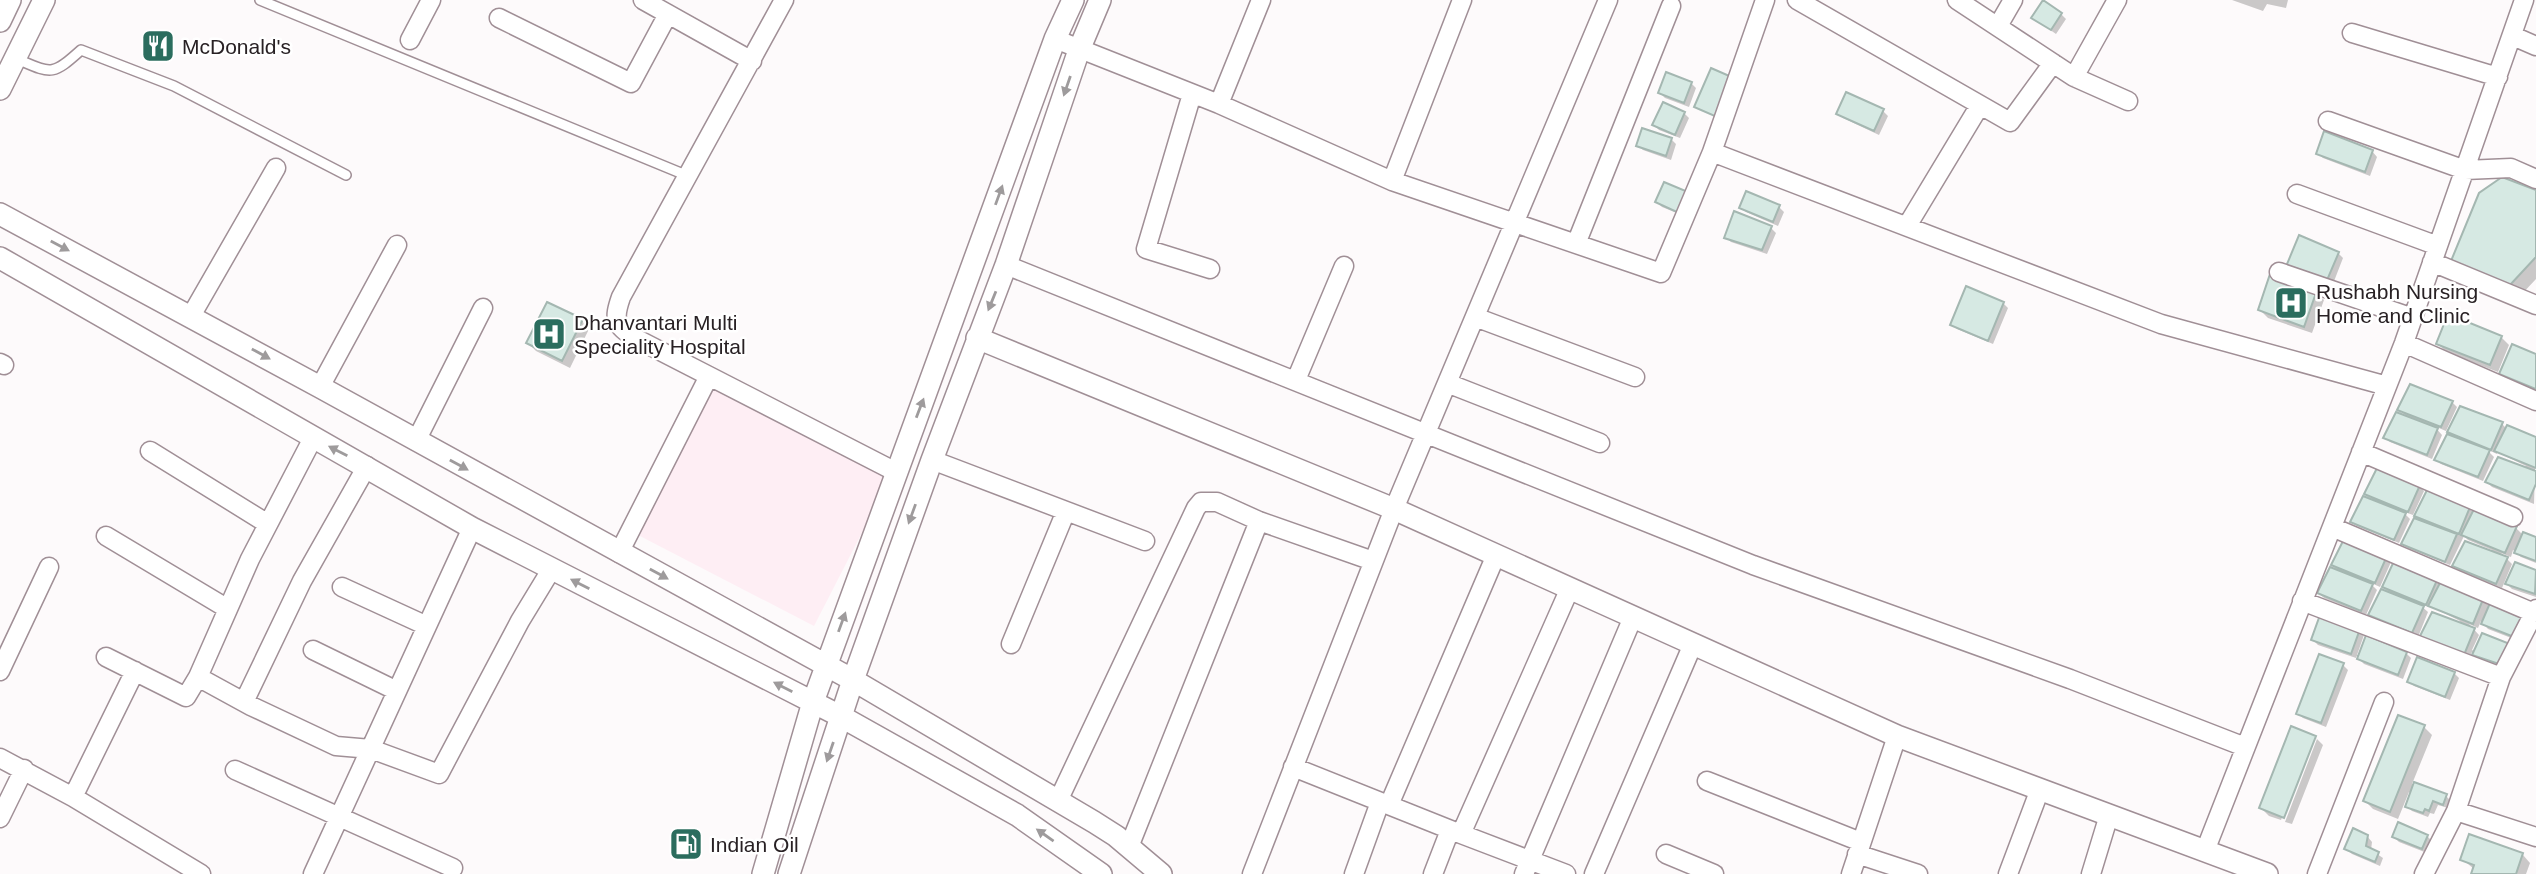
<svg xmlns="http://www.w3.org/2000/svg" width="2536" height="874" viewBox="0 0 2536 874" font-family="Helvetica,sans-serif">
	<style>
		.built { fill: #feeef4 }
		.shadow { fill: #0003 }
		.building { fill: #d6e9e3; stroke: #a4b7b1; stroke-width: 2 }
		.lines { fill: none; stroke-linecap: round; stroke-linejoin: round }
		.service-casing { stroke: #a08f96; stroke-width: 12 }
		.minor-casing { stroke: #a08f96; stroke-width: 21 }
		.tertiary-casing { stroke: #a08f96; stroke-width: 24 }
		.service { stroke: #fff; stroke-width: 9 }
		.minor { stroke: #fff; stroke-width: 18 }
		.tertiary { stroke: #fff; stroke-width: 21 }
		.oneway { fill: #9e9b9c }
		.labels { text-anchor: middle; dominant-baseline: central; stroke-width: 5; stroke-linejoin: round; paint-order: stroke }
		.poi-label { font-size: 21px; fill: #282124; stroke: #fff; text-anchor: start }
	</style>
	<rect width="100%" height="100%" fill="#fdfafb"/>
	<path class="built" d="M714 387 890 478 814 626 638 535Z"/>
	<path class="shadow" d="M2232 0H2288L2286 8 2267 4 2263 11Z
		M2061 14 2066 19 2056 34 2033 18Z
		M1691 83 1696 88 1689 107 1665 98 1660 93Z
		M1883 111 1888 116 1879 135 1843 118 1838 113Z
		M1684 113 1689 118 1680 138 1659 130 1654 125Z
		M1671 139 1676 144 1671 160 1643 150 1638 145Z
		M2372 151 2377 157 2370 176 2323 158 2318 153Z
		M1665 184 1684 216 1662 207 1657 202Z
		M2536 192V279L2522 294 2464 271Z
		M1741 207H1779L1784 212 1778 226 1746 212Z
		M1771 228 1776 233 1767 254 1731 242 1726 237Z
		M2338 253 2343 258 2331 289 2292 273Z
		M2316 292 2324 300 2312 333 2268 318 2260 310Z
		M2003 303 2008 308 1993 344 1957 329 1952 324Z
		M582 321 589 329 570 368 536 351 528 343Z
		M2501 337 2509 345 2498 372 2446 352 2438 344Z
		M2536 356V392L2509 381 2501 373Z
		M2452 402 2457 407 2446 431 2434 426 2442 435 2432 459 2390 442 2385 437 2408 418 2399 409Z
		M2461 408 2502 424 2507 429 2536 438 2534 504 2492 487 2487 482 2525 469 2526 466 2497 452V454L2486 449 2494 457 2483 481 2441 464 2436 459 2458 440 2449 432Z
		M2419 486 2424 491 2413 515 2402 511 2410 519 2399 543 2357 526 2352 521 2375 502 2366 493Z
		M2469 508 2474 513 2516 528 2523 535 2536 539V563L2521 557 2513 550 2511 557 2501 553 2512 564 2502 588 2459 571 2454 566 2491 553 2492 550 2468 540 2464 536 2450 565 2408 548 2403 543 2425 524 2417 516Z
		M2386 557 2391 562 2380 587 2369 582 2377 590 2366 615 2324 598 2319 593 2342 574 2333 565Z
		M2516 564 2536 572V597L2512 589 2507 584Z
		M2437 579 2441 584 2483 599 2519 641 2488 629 2481 621 2478 628 2469 624 2479 635 2472 650 2476 652 2483 635 2507 669 2479 660 2472 652 2469 659 2426 642 2459 624 2460 621 2432 607 2420 605 2428 612 2418 637 2375 620 2370 615 2392 595 2384 587Z
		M2359 630 2364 635 2357 655 2406 653 2411 658 2403 679 2364 664 2356 656V658L2318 645 2313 640Z
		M2343 665 2348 670 2326 727 2303 718 2298 713Z
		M2454 673 2459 678 2450 700 2414 686 2409 681Z
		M2424 727 2432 735 2412 784 2446 796 2451 801 2448 808 2438 805 2434 814 2430 813 2428 817 2412 811 2407 806 2412 793 2409 792 2398 819 2373 809 2365 801Z
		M2292 728 2317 739H2313L2281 820 2269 816 2261 808Z
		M2317 739 2323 745 2292 824 2285 822Z
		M2367 836 2372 842 2371 850 2383 858 2380 866 2352 854 2347 849Z
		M2427 836 2432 841 2427 853 2399 842 2394 837Z
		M2470 837 2523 855 2530 863 2526 874H2473L2474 869 2462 859Z"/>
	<path class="building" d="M2043 0 2062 13 2051 30 2031 18Z
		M1711 68 1734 78 1717 117 1694 107Z
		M1666 72 1692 82 1684 103 1658 93Z
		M1846 92 1884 109 1874 131 1836 114Z
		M1663 102 1685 112 1675 135 1652 125Z
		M1642 128 1672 138 1666 156 1636 146Z
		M2324 131 2373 150 2365 172 2316 154Z
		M2502 177 2536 190V257L2510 285 2451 261 2479 193Z
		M1664 182 1688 192 1679 213 1655 202Z
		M1746 191 1780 205 1773 222 1739 208Z
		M1734 211 1772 226 1762 250 1724 238Z
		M2299 235 2339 252 2325 285 2285 269Z
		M2270 274 2317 290 2304 327 2258 310Z
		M1966 286 2004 302 1988 341 1950 325Z
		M547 302 583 319 562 361 526 343Z
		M2448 314 2502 336 2490 365 2436 344Z
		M2512 344 2536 354V389L2499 374Z
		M2410 384 2453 401 2441 427 2397 410Z
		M2460 406 2503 422 2491 450 2447 432Z
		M2396 412 2438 428 2427 455 2383 438Z
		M2507 425 2536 437V468L2494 451Z
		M2447 434 2490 450 2478 477 2434 460Z
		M2498 457 2536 471V484L2529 500 2485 482Z
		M2377 468 2420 485 2408 512 2364 494Z
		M2427 490 2470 507 2459 534 2414 516Z
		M2363 496 2406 513 2394 540 2350 522Z
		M2474 509 2517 526 2505 553 2461 535Z
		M2414 518 2457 534 2445 562 2401 544Z
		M2523 532 2536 537V561L2514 553Z
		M2344 539 2387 556 2375 583 2331 565Z
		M2465 541 2508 557 2496 584 2452 566Z
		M2394 561 2438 578 2426 605 2382 587Z
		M2515 562 2536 570 2535 594 2505 584Z
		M2330 567 2373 584 2361 611 2317 593Z
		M2441 581 2484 597 2473 624 2428 606Z
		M2381 589 2424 606 2412 633 2368 615Z
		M2490 603 2524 617 2514 637 2481 624Z
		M2432 612 2475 628 2464 655 2419 638Z
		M2320 615 2360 629 2351 654 2311 640Z
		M2482 633 2510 644 2502 665 2472 655Z
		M2366 635 2407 652 2398 675 2357 659Z
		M2319 654 2344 663 2321 723 2296 714Z
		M2417 657 2455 672 2445 697 2407 682Z
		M2398 715 2425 725 2390 812 2363 801Z
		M2291 726 2316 736 2284 818 2259 808Z
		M2414 782 2447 794 2443 805 2433 801 2429 811 2425 809 2423 813 2405 807Z
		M2398 822 2428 835 2422 849 2392 837Z
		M2353 828 2368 835 2366 846 2379 852 2375 862 2344 849Z
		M2469 834 2523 853 2516 874H2471L2474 865 2460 860Z"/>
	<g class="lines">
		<defs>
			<path id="service" d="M260 0 688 176
				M17 59C52 74 52 76 81 50L174 86 346 175"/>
			<path id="minor" d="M643 0 752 61
				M784 0 621 297C613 320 615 325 635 338L896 472
				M1765 0 1712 152 2161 324 2387 386
				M1797 0 2010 122 2053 63
				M1957 0 2074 77 2117 0
				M499 18 631 83 668 14
				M1998 26 2013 0
				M2352 33 2498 77
				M2513 36 2536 46
				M1055 39 1219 104 1392 181 1661 273 1712 152
				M410 40 431 0
				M2074 77 2128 101
				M1192 94 1146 249 1210 269
				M1219 104 1261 0
				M2328 121 2465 170 2511 168 2536 179
				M1392 181 1462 0
				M2297 194 2438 246
				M1907 226 1980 105
				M1576 244 1671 6
				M2432 262 2536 305
				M1006 265 1753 565 2070 679 2245 747
				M2279 272 2413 318
				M191 316 276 168
				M1475 317 1635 377
				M2404 343 2536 401
				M0 363 4 365
				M1296 380 1344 266
				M1447 383 1600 443
				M320 387 397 245
				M313 438 250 559 198 677 251 706 336 746 371 749 439 774 520 621 551 570
				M416 441 483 308
				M150 451 268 524
				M2361 452 2513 517
				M932 460 1145 541
				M2332 527 2534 613
				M106 536 228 609
				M619 553 709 376
				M342 587 427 626
				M2302 601 2501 677
				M1011 644 1066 511
				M313 650 397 691
				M106 657 186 697 198 677
				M0 671 49 567
				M244 702 302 581 367 466
				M0 758 73 797 201 874
				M1293 767 1461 834 1570 588
				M235 770 453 868
				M1707 781 1861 842
				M73 797 135 671
				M1058 801 1196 508 1201 502H1217L1259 521 1373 561
				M1389 805 1496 555
				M2456 811 2536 837
				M0 818 24 769
				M1461 834 1566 874
				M1129 847 1259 521
				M2205 851 2404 343 2524 0
				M1666 854 1714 874
				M1857 854 1918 874
				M313 874 472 528
				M1252 874 1394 509 1608 0
				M1354 874 1380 802
				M1433 874 1450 830
				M1524 874 1633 617
				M1594 874 1693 644
				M1851 874 1897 736
				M2008 874 2040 789
				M2091 874 2109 815
				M2317 874 2384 702
				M2424 874 2456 811 2501 677 2536 609"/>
			<path id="tertiary" d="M0 21 10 0
				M0 89 44 0
				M0 214 320 387 853 680 1094 822 1116 836 1161 874
				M0 258 472 528 842 717 1017 815 1101 874
				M977 338 1394 509 1897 736 2267 874
				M763 874 813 702 1055 39 1073 0
				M789 874 853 680 932 460 1006 265 1079 50 1100 0"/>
		</defs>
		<use href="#service" class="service-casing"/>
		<use href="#minor" class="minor-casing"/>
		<use href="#tertiary" class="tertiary-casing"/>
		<use href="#service" class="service"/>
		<use href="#minor" class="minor"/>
		<use href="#tertiary" class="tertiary"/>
	</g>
	<defs><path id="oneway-solid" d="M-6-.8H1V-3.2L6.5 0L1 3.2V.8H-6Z" transform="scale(1.75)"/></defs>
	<g class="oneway">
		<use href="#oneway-solid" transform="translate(1067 86) rotate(109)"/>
		<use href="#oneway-solid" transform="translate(999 195) rotate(-70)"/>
		<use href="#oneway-solid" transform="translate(60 246) rotate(28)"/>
		<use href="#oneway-solid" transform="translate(992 301) rotate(112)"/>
		<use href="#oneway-solid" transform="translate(261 354) rotate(29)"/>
		<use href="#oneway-solid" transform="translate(920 408) rotate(-69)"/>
		<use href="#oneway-solid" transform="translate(338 451) rotate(-153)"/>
		<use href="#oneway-solid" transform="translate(459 465) rotate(29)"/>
		<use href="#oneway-solid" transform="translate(912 514) rotate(110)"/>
		<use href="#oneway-solid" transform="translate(659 574) rotate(29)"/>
		<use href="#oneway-solid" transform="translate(580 584) rotate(-153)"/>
		<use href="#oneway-solid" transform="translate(842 622) rotate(-70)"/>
		<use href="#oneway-solid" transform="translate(783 687) rotate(-153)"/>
		<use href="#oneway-solid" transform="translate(830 752) rotate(109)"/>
		<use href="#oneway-solid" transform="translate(1045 835) rotate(-145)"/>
	</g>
	<defs>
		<symbol id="restaurant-square" viewBox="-11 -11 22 22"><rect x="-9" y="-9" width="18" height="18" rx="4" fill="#2b6d5e" stroke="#fff"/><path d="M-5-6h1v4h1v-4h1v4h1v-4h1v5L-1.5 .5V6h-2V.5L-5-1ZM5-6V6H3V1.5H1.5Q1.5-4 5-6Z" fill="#fff"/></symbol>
		<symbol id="hospital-square" viewBox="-11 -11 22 22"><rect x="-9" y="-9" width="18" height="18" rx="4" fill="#2b6d5e" stroke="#fff"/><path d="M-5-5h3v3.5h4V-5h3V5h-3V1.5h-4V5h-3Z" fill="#fff"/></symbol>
		<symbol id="fuel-square" viewBox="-11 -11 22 22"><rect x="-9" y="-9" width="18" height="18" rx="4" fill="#2b6d5e" stroke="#fff"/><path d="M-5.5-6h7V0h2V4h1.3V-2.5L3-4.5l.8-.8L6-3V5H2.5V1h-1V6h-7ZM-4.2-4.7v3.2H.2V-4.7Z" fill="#fff"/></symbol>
	</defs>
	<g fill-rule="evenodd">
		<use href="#restaurant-square" x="139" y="27" width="38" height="38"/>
		<use href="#hospital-square" x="2272" y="284" width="38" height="38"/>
		<use href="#hospital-square" x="530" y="315" width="38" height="38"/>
		<use href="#fuel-square" x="667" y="825" width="38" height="38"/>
	</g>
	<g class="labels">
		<g class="poi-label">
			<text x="182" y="46">McDonald's</text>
			<text x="2316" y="291">Rushabh Nursing<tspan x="2316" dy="24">Home and Clinic</tspan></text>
			<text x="574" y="322">Dhanvantari Multi<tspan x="574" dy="24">Speciality Hospital</tspan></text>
			<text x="710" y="844">Indian Oil</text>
		</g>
	</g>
</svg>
